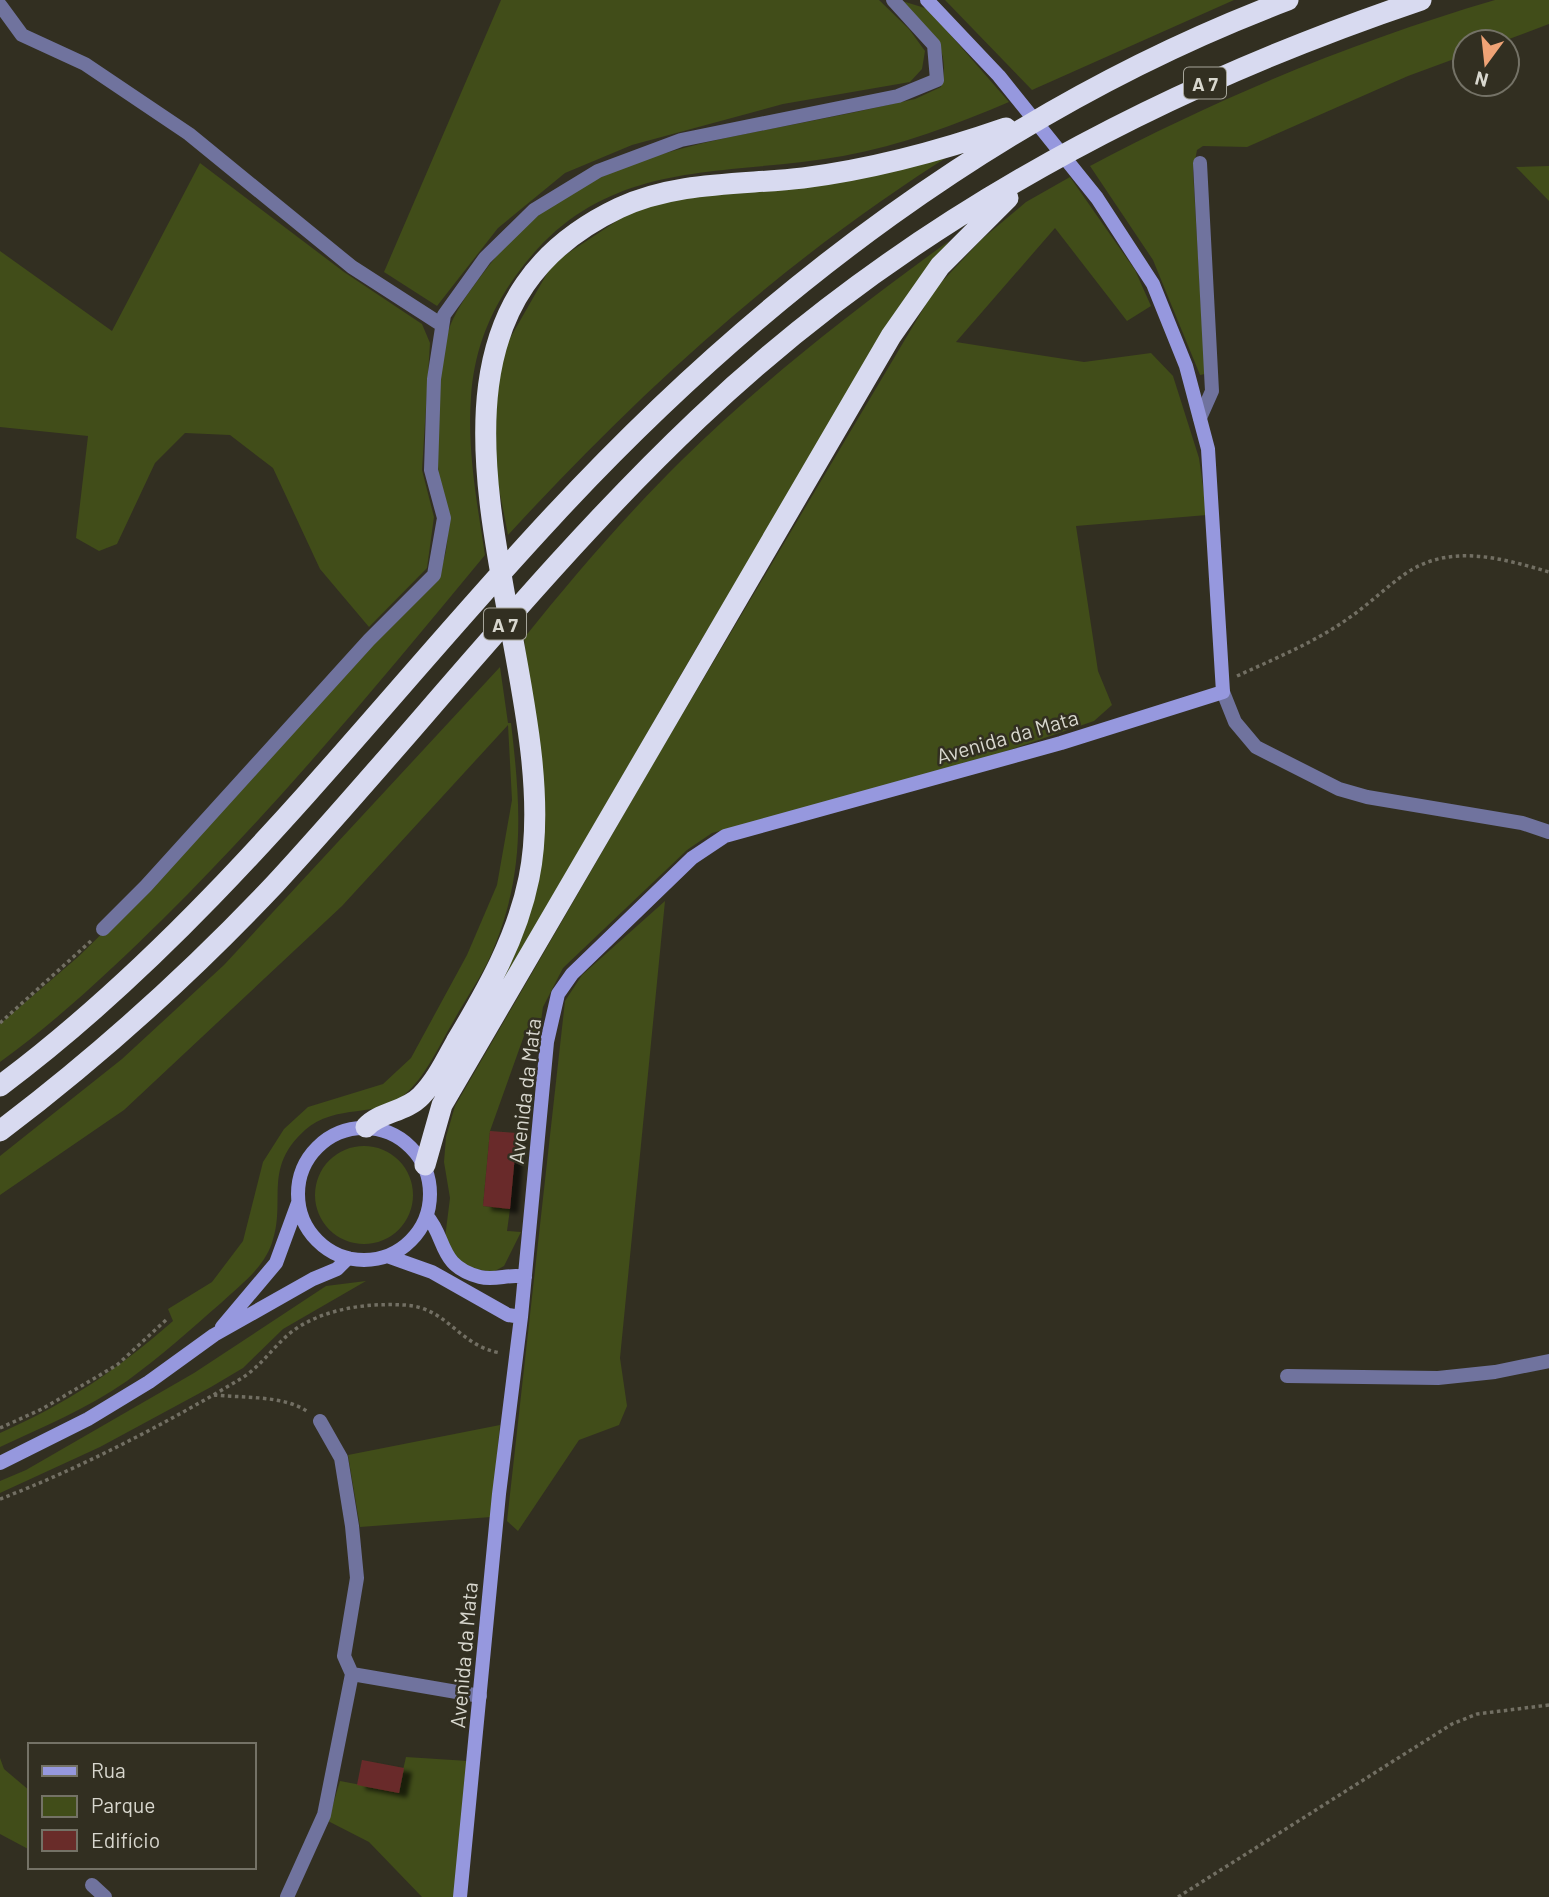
<svg xmlns="http://www.w3.org/2000/svg" width="1549" height="1897" viewBox="0 0 1549 1897" font-family="Barlow,sans-serif">
	<style>
		.green { fill: #414d19 }
		.building { fill: #692c29; filter: url(#shadow) }
		.lines { fill: none; stroke-linecap: round; stroke-linejoin: round }
		.path { stroke: #726f63; stroke-width: 3.5; stroke-dasharray: 3.5 3.5; stroke-linecap: butt }
		.street { stroke: #70739e; stroke-width: 14 }
		.secondary { stroke: #9698de; stroke-width: 14 }
		.highway { stroke: #d8daf0; stroke-width: 21 }
		.labels { text-anchor: middle; dominant-baseline: central; stroke-width: 5; stroke-linejoin: round; paint-order: stroke }
		.shield { fill: #322f21; stroke: #a6a59a; stroke-width: 2 }
		.shield-label { font-size: 19px; font-weight: bold; fill: #d8d7ce }
		.street-label { font-size: 21px; fill: #d8d7ce; stroke: #322f21 }
	</style>
	<defs>
		<filter id="shadow"><feDropShadow dx="8" dy="4.5" stdDeviation="2" flood-color="#0009"/></filter>
	</defs>
	<rect width="100%" height="100%" fill="#322f21"/>
	<path class="green" d="M501 0H879L909 29 925 51 922 69 910 82 783 104 632 145 565 173 498 228 437 306 384 272Z
		M899 0 928 9 1009 102C955 125 902 145 843 156 721 178 606 155 520 270 491 308 474 349 471 397 467 449 477 503 485 555 382 680 279 804 164 918 112 969 58 1020 0 1062V1024L78 957 162 875 440 571C456 531 442 507 438 467 434 428 439 385 445 346 448 320 466 296 481 276 558 169 670 148 791 125 833 117 874 108 915 99L941 87C953 44 926 28 899 0Z
		M945 0H1234L1032 90Z
		M1495 0H1549V24L1501 42H1465V55L1408 76 1247 147 1203 146 1197 150 1193 171 1205 374 1200 375 1153 260 1090 166C1220 97 1355 41 1495 0Z
		M957 151C788 256 642 389 508 535L491 448 501 354 553 263 638 207Z
		M200 163 344 272 422 324 430 343 422 470 434 517 427 568 369 627 320 569 273 468 230 435 185 433 155 463 117 544 99 551 76 538 88 436 0 427V251L112 331Z
		M1549 166V201L1516 167Z
		M1070 177 1135 270 1151 306 1127 321 1055 228 956 342 1084 362 1151 353 1173 376 1199 458 1207 515 1076 526 1098 671 1112 705 1094 721 995 755 712 833 687 850 563 968 543 1007 539 1035 525 1033 490 1131 483 1206 510 1209 507 1231 521 1232 504 1266 493 1272 471 1268 453 1256 445 1238 450 1198 444 1162 446 1137 455 1106 657 757 935 289 982 239 1026 202Z
		M949 241 924 274 697 647 474 1032 508 964 541 797 524 638C574 576 626 515 683 459 765 379 856 308 949 241Z
		M500 667 508 723H511C521 809 526 875 490 957 480 979 465 1000 453 1022 438 1047 426 1077 403 1096 380 1118 335 1103 305 1130 262 1169 287 1201 272 1243 263 1269 240 1285 221 1303 190 1330 160 1357 127 1381 88 1408 43 1427 0 1447V1433C68 1403 117 1370 173 1321L168 1309 212 1282 243 1241 263 1162 284 1129 308 1107 383 1084 411 1058 467 955 497 885 512 800 508 725 342 906 124 1110 0 1195V1156L122 1059 224 965Z
		M665 901 620 1358 627 1406 619 1425 579 1440 518 1531 507 1521 565 1001 582 975Z
		M315 1195a49 49 0 1 1 98 0a49 49 0 1 1-98 0Z
		M366 1281 283 1329 243 1368 211 1387 100 1447 0 1493V1481L26 1470 194 1373 326 1286Z
		M500 1425 491 1517 360 1527 348 1455Z
		M406 1757 468 1761 455 1897H422L369 1842 328 1821 340 1781 398 1792Z
		M0 1758 4 1769 30 1791V1850L0 1834Z"/>
	<path class="building" d="M490 1131 517 1133 510 1209 483 1206Z
		M362 1760 404 1768 399 1793 357 1785Z"/>
	<g class="lines">
		<path class="path" d="M1237 676C1274 659 1313 643 1346 620 1367 606 1385 588 1405 574 1449 543 1501 558 1549 572
			M0 1023 92 940
			M214 1395C241 1398 285 1395 308 1412
			M0 1428 42 1409 117 1365 166 1320
			M0 1499C79 1469 169 1422 242 1378 263 1365 277 1341 297 1328 328 1308 368 1303 404 1305 448 1307 458 1346 501 1353
			M1178 1897 1452 1724 1477 1714 1549 1705"/>
		<path class="street" d="M0 5 22 35 85 64 189 134 352 267 442 325
			M1200 163 1212 391 1200 418
			M1223 692 1235 722 1256 747 1339 789 1367 797 1522 823 1549 832
			M103 929 146 886 369 640 434 575 444 518 431 470 434 379 444 315 485 258 534 210 598 171 681 140 898 96 937 80 934 45 893 0
			M1287 1376 1438 1378 1495 1372 1549 1361
			M320 1421 341 1458 352 1526 357 1578 344 1656 352 1674
			M352 1674 480 1696
			M92 1885 105 1897
			M287 1897 324 1815 352 1674"/>
		<path class="secondary" d="M298 1194a66 66 0 1 1 132 0a66 66 0 1 1-132 0Z
			M427 1216C447 1239 438 1266 480 1277 496 1281 510 1273 525 1277
			M387 1256 432 1272 508 1315 521 1317
			M222 1327 276 1263 298 1203
			M0 1463 88 1419 149 1382 214 1335 313 1279 337 1269 348 1258
			M460 1897 499 1494 521 1317 547 1042 558 994 572 974 692 858 725 836 1061 743 1223 692 1208 449 1186 366 1153 284 1097 198 999 76 927 0"/>
		<path class="highway" d="M0 1086C214 926 372 710 553 516 758 295 1004 107 1288 0
			M366 1127C379 1112 406 1112 421 1096 436 1081 446 1060 456 1042 487 990 517 938 529 878 572 669 355 333 619 208 677 181 742 185 803 178 873 169 940 151 1006 128
			M0 1131C99 1056 190 974 275 884 417 730 546 563 698 419 903 224 1154 90 1421 0
			M425 1165 442 1105 891 336 940 266 1008 198"/>
	</g>
	<g class="labels">
		<g class="shield">
			<rect x="1184" y="67.5" width="42" height="31" rx="5"/>
			<rect x="484" y="608.5" width="42" height="31" rx="5"/>
		</g>
		<g class="shield-label">
			<text x="1205" y="83">A 7</text>
			<text x="505" y="624">A 7</text>
		</g>
		<g class="street-label">
			<text transform="translate(1007 736) rotate(-16)">Avenida da Mata</text>
			<text transform="translate(524 1091) rotate(-83)">Avenida da Mata</text>
			<text transform="translate(463 1655) rotate(-85)">Avenida da Mata</text>
		</g>
	</g>
	<rect x="28" y="1743" width="228" height="126" fill="#322f21" stroke="#747266" stroke-width="2"/>
	<rect x="42" y="1766" width="35" height="10" fill="#9698de" stroke="#747266" stroke-width="2"/>
	<text x="91" y="1778" font-size="21" fill="#d8d7ce">Rua</text>
	<rect x="42" y="1796" width="35" height="21" fill="#414d19" stroke="#747266" stroke-width="2"/>
	<text x="91" y="1813" font-size="21" fill="#d8d7ce">Parque</text>
	<rect x="42" y="1830" width="35" height="21" fill="#692c29" stroke="#747266" stroke-width="2"/>
	<text x="91" y="1848" font-size="21" fill="#d8d7ce">Edifício</text>
	<g transform="translate(1486 63) rotate(195)"><circle r="33" fill="#322f21" stroke="#747266" stroke-width="2"/>
	<path d="M0-5L12 26L0 18L-12 26Z" fill="#efa376"/>
	<text y="-10" font-size="19" font-weight="bold" text-anchor="middle" fill="#d8d7ce">N</text>
	</g>
</svg>
